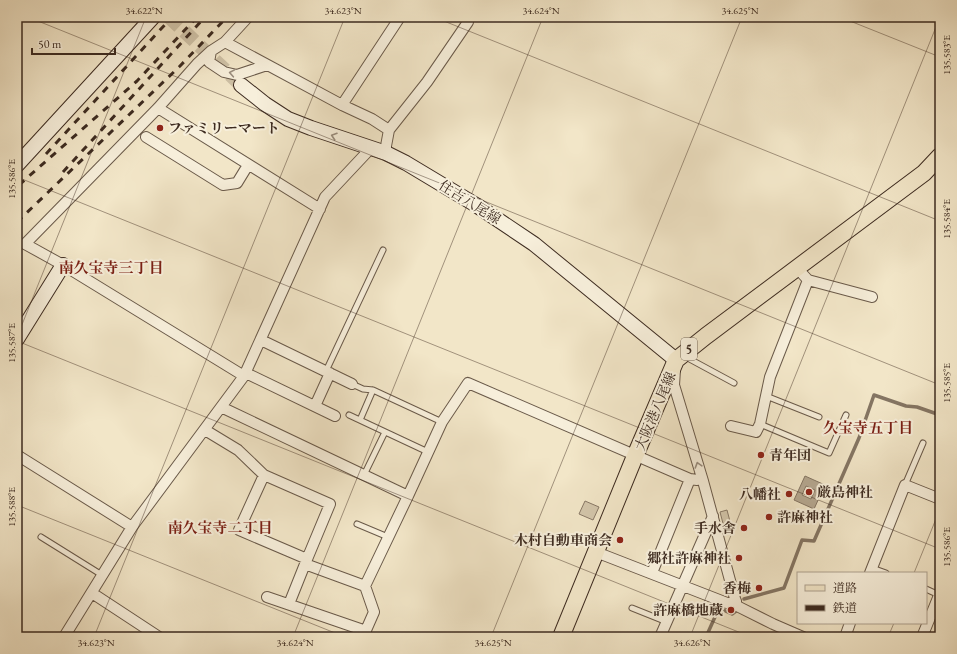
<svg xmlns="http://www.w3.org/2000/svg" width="957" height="654" viewBox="0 0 957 654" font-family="'EB Garamond','Noto Serif JP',serif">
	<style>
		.green { fill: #d3c6ab; stroke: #887866 }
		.water { fill: #b4a68f; stroke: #847563; fill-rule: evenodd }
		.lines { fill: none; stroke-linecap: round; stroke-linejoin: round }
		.stream { stroke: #847563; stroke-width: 3.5 }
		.secondary-tunnel { stroke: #cec1a6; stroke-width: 14; stroke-dasharray: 14 7; stroke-linecap: butt }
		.lane-casing { stroke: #6a5a4a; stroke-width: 7 }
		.street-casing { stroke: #6a5a4a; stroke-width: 12 }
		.secondary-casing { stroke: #3d2b20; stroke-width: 16 }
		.primary-casing { stroke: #3d2b20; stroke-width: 18 }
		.lane { stroke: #f7efdb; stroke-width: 5 }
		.street { stroke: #f7efdb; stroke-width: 10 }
		.secondary { stroke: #f7efdb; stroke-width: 14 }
		.primary { stroke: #f2e6c8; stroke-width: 16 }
		.rail { stroke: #3d2b20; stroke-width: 3; stroke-dasharray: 7 7; stroke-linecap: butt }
		.oneway { stroke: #9a8d7e }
		.ticks { fill: none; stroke: #3d2b20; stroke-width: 1; stroke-opacity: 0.45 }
		.poi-dot { fill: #8f2418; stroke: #f7efdb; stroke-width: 1.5 }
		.labels { text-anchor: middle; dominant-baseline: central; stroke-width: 4; stroke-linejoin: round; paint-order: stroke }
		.shield { fill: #f7efdb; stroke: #756658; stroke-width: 1 }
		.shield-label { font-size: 13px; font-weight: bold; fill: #3d2b20 }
		.poi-label { font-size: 14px; font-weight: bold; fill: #3d2b20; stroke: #f7efdb; text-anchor: end }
		.street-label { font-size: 14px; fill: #3d2b20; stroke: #f7efdb }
		.neighbourhood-label { font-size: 15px; font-weight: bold; fill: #7a1f14; stroke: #f7efdb }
		.neatline { fill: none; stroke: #3d2b20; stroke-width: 1.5 }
		.ticks-label { font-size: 10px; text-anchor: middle; fill: #3d2b20 }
	</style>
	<rect width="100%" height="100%" fill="#f2e6c8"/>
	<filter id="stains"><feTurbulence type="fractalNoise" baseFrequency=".005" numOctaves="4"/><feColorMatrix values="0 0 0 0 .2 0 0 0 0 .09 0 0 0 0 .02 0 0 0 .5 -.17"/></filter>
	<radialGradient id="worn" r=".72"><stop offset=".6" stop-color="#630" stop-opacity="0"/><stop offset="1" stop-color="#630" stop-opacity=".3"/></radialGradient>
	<path class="green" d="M585 501 599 507 593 520 579 514Z
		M727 510 732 529 725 531 720 512Z"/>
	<path class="water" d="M805 476 825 485 814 509 794 500ZM806 486 815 490 811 499 802 495Z"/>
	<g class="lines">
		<path class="stream" d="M744 599 784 588 802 540 814 541 859 438 874 395 906 406 917 407 940 415
			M706 637 719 608 732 614 736 611"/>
		<path class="secondary-tunnel" d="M169 17 241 85"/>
		<defs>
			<path id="lane" d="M684 356 734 383
				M326 371 383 250
				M352 384 363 389 373 390 442 422
				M766 396 819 417
				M349 415 428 452
				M360 420 373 390
				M760 424 829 453 846 415
				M364 475 385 432
				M905 485 923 443
				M357 524 388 537
				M41 537 102 575
				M872 568 886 573
				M926 589 939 595
				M632 608 667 622"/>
			<path id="street" d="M225 42 342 105 372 119 389 130 386 146V153
				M211 51 209 62 224 72 237 75 267 65
				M342 105 400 17
				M158 108 320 209
				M389 130 427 82 468 22
				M146 137 223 185 237 183 248 165
				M808 280 872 297
				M261 340 352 384
				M675 370 674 385 703 481 737 606 773 624 803 637
				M246 373 335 416
				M244 376 63 265 25 244 158 108 197 64 211 51 225 42 248 17
				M315 406 330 373
				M221 407 408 496 442 422 468 383 690 479
				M731 426 756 432 760 424 770 377 808 280 797 268
				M205 430 238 450 264 475 330 504 305 564 365 586
				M17 455 132 527
				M264 475 239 530 307 559
				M601 554 727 603 736 601
				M652 573 690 479 697 480
				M870 573 905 485 940 499
				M92 593 159 637
				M267 597 366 631
				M289 604 305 564
				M64 637 132 527 244 376 325 197 371 148
				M363 637 374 612 365 586 408 496
				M660 637 713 516
				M845 637 850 623
				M922 637 940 593"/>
			<path id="secondary" d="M241 85 265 104 288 119 311 128 386 153 406 163 476 205 534 244 676 360
				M17 165 153 17
				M17 339 63 265"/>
			<path id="primary" d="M561 637 635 456 676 360 706 336 924 173 940 156"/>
		</defs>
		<use href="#lane" class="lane-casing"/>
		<use href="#street" class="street-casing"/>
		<use href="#secondary" class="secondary-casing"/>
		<use href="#primary" class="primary-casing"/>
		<use href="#lane" class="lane"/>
		<use href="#street" class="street"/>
		<use href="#secondary" class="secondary"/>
		<use href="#primary" class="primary"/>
		<path class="rail" d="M46 154 172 17
			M63 172 205 17
			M19 185 137 81 197 17
			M17 222 180 66 227 17"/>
	</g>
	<defs><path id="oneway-chevron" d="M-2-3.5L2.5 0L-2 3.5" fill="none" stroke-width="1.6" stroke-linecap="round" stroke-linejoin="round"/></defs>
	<g class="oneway">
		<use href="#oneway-chevron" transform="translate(232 73) rotate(-170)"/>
		<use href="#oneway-chevron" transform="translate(334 136) rotate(-162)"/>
		<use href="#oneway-chevron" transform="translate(698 465) rotate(-107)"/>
	</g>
	<path class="ticks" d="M28 17 940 385M434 17 940 221M840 17 940 57M17 177 940 549M17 337 146 17M17 341 751 637M17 505 345 637M914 573 940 509M94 637 345 17M293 637 543 17M491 637 742 17M690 637 940 17M888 637 894 623"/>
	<g class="poi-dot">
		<circle cx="160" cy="128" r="4"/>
		<circle cx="761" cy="455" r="4"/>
		<circle cx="809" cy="492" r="4"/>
		<circle cx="789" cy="494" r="4"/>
		<circle cx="769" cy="517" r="4"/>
		<circle cx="744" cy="528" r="4"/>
		<circle cx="620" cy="540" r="4"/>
		<circle cx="739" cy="558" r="4"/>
		<circle cx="759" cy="588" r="4"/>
		<circle cx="731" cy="610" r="4"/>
	</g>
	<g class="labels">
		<rect class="shield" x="681" y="338" width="16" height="22" rx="3"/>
		<g class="shield-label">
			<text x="689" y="349">5</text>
		</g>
		<g class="poi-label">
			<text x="168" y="128" text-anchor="start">ファミリーマート</text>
			<text x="769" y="455" text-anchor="start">青年団</text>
			<text x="817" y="492" text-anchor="start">厳島神社</text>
			<text x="781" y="494">八幡社</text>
			<text x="777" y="517" text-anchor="start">許麻神社</text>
			<text x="736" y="528">手水舎</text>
			<text x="612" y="540">木村自動車商会</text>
			<text x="731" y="558">郷社許麻神社</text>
			<text x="751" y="588">香梅</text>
			<text x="723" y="610">許麻橋地蔵</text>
		</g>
		<g class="street-label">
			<text transform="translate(470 202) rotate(32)">住吉八尾線</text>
			<text transform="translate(655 411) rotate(-67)">大阪港八尾線</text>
		</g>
		<g class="neighbourhood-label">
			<text x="111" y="267">南久宝寺三丁目</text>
			<text x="868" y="427">久宝寺五丁目</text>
			<text x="220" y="527">南久宝寺二丁目</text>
		</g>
	</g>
	<rect width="957" height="654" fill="none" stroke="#f2e6c8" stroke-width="44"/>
	<rect x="797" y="572" width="130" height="52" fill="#f7efdb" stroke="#ada190"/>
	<rect x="805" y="585" width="20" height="6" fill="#f2e6c8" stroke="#ada190"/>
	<text x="833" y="592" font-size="12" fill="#3d2b20">道路</text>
	<rect x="805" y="605" width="20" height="6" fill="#3d2b20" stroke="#ada190"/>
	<text x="833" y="612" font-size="12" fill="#3d2b20">鉄道</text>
	<path d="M32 48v6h83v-6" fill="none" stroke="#3d2b20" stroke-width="2"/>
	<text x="38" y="48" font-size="12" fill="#3d2b20" stroke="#f7efdb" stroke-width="3" paint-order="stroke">50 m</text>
	<rect x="22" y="22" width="913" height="610" class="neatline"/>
	<g class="ticks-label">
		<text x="144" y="14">34.622°N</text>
		<text x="343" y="14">34.623°N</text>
		<text x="541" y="14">34.624°N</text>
		<text x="740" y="14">34.625°N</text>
		<text transform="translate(946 55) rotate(-90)" y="4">135.583°E</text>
		<text transform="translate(11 179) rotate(-90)" y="4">135.586°E</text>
		<text transform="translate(946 219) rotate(-90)" y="4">135.584°E</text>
		<text transform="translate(11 343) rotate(-90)" y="4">135.587°E</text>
		<text transform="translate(946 383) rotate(-90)" y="4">135.585°E</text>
		<text transform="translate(11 507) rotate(-90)" y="4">135.588°E</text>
		<text transform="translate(946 547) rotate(-90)" y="4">135.586°E</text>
		<text x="96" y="646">34.623°N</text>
		<text x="295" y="646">34.624°N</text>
		<text x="493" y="646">34.625°N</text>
		<text x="692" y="646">34.626°N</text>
	</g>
	<rect width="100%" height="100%" filter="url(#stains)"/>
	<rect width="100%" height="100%" fill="url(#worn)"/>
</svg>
